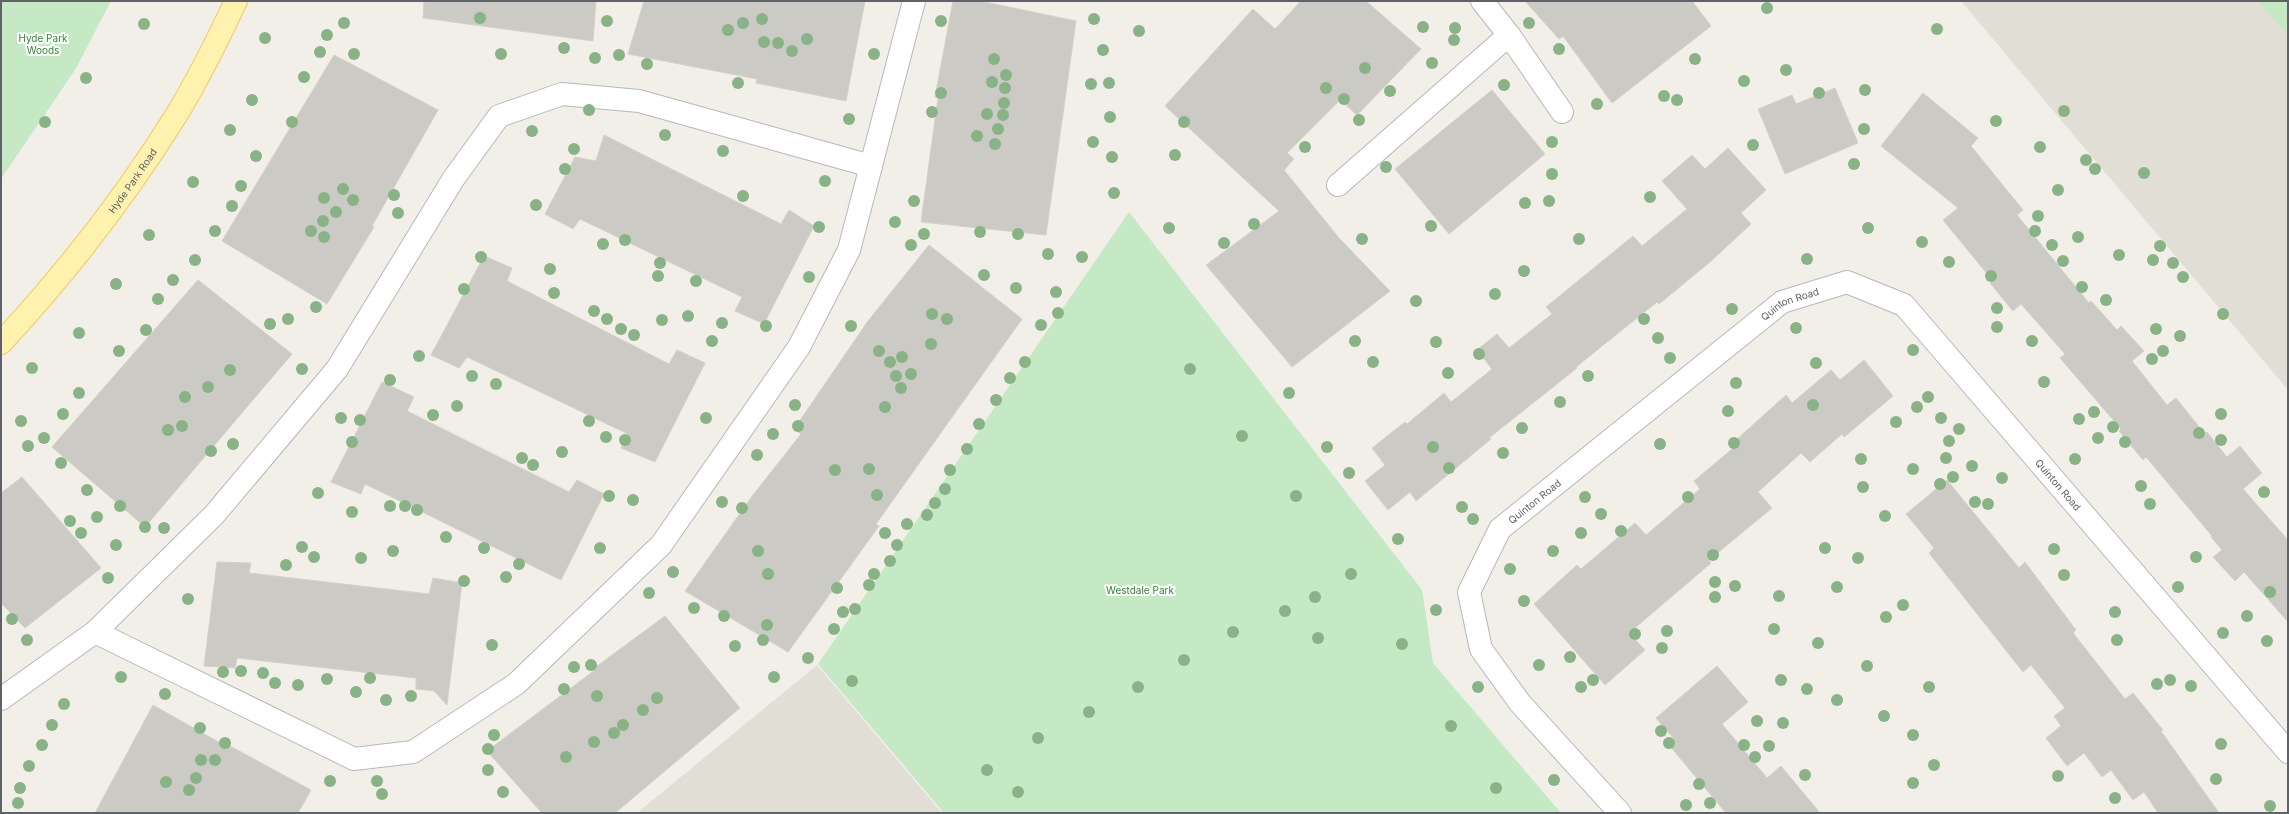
<svg xmlns="http://www.w3.org/2000/svg" width="2289" height="814" viewBox="0 0 2289 814" font-family="Inter,sans-serif">
	<style>
		.education { fill: #e1ded6 }
		.green { fill: #c5e8c5 }
		.building { fill: #cccac5; stroke: #d6d1c6 }
		.lines { fill: none; stroke-linecap: round; stroke-linejoin: round }
		.minor-casing { stroke: #b5b8bc; stroke-width: 24 }
		.major-casing { stroke: #f2c960; stroke-width: 24 }
		.minor { stroke: #fff; stroke-width: 22 }
		.major { stroke: #fff2af; stroke-width: 22 }
		.tree { fill: #89b387 }
		.labels { text-anchor: middle; dominant-baseline: central; stroke-width: 4; stroke-linejoin: round; paint-order: stroke }
		.park-label { font-size: 10px; fill: #348238; stroke: #fff }
		.street-label { font-size: 10px; fill: #5f6368; stroke: #fff }
	</style>
	<rect width="100%" height="100%" fill="#f1efe8"/>
	<path class="education" d="M1961 1H2288V390Z
		M817 665 942 813H637Z"/>
	<path class="green" d="M1 1H111L75 70 1 179Z
		M2258 1H2288V36Z
		M1129 212 1422 590 1433 663 1561 813H944L818 664Z"/>
	<path class="building" d="M424 1H596L593 41 423 18Z
		M644 1H865L846 101 756 83 757 79 628 54Z
		M953 1H980L1076 21 1046 235 921 222 938 98 935 97Z
		M1301 1H1366L1421 49 1357 115 1340 100 1287 153 1294 159 1284 170 1339 238 1390 291 1292 367 1206 265 1279 211 1165 106 1253 9 1275 29Z
		M1525 1H1692L1711 26 1612 103 1563 36 1559 39Z
		M334 55 438 110 372 226 374 227 327 304 222 241Z
		M1835 88 1858 143 1785 174 1758 109 1792 95 1796 104Z
		M1492 90 1545 154 1449 234 1395 169Z
		M1923 93 1978 138 1971 146 2023 210 2017 215 2089 303 2091 301 2117 330 2121 326 2144 351 2132 361 2167 405 2176 398 2204 433 2207 432 2227 457 2240 446 2262 473 2243 489 2288 540V622L2244 572 2235 581 2213 557 2222 550 2211 537 2212 536 2146 457 2143 460 2119 431 2121 429 2060 358 2065 354 2021 304 2013 311 1990 283 1993 281 1943 220 1958 208 1881 146Z
		M604 135 781 224 789 210 814 226 764 324 735 311 742 297 580 219 573 229 545 214 575 157 596 161Z
		M1728 148 1766 190 1741 213 1751 224 1710 262 1659 304 1657 302 1576 367 1577 368 1489 438 1491 439 1416 501 1410 492 1388 510 1365 481 1385 465 1372 448 1405 422 1407 424 1444 393 1451 402 1492 369 1477 350 1497 334 1509 348 1552 314 1546 307 1633 236 1642 246 1687 209 1662 181 1692 155 1705 169Z
		M929 245 1022 319 876 524 879 526 788 652 685 591 753 495 801 434 794 429 868 321Z
		M484 256 512 268 507 281 669 364 677 350 705 363 655 462 621 448 628 434 467 357 459 368 431 355Z
		M198 280 292 354 145 527 52 447Z
		M1864 360 1893 396 1844 437 1842 434 1810 462 1801 453 1758 492 1772 508 1709 560 1711 563 1629 633 1645 650 1605 685 1534 604 1577 565 1581 569 1635 523 1646 535 1700 489 1694 481 1738 444 1735 441 1786 395 1792 403 1831 370 1840 380Z
		M382 382 414 397 407 411 569 492 577 480 604 494 561 580 365 484 361 494 331 482Z
		M22 477 101 568 25 628 1 603V493Z
		M1947 480 2019 568 2025 562 2076 630 2073 633 2125 699 2133 693 2163 730 2161 731 2219 813H2158L2144 792 2133 800 2111 770 2102 777 2084 753 2067 766 2046 738 2061 726 2054 716 2065 708 2031 665 2023 672 1929 553 1934 548 1906 514Z
		M217 562 251 563 249 573 429 594 433 578 462 583 447 705 434 691 416 689V678L237 658 235 668 204 666Z
		M665 616 740 708 615 813H542L487 751 595 670 593 669Z
		M1717 666 1748 702 1722 724 1767 778 1781 766 1820 813H1726L1669 745 1675 740 1656 718Z
		M153 705 229 748 230 746 311 790 298 813H95Z"/>
	<g class="lines">
		<defs>
			<g id="minor">
				<path d="M1482 1 1509 35 1562 112"/>
				<path d="M1338 185 1509 35"/>
				<path d="M95 632 354 759 413 752 516 684 661 545 799 347 849 250 914 1"/>
				<path d="M1 699 95 632 214 515 337 369 454 178 499 116 562 94 639 101 871 166"/>
				<path id="s1" d="M1620 813 1520 703 1481 649 1469 592 1500 529 1782 302 1847 282 1904 305 2288 752"/>
			</g>
			<g id="major">
				<path id="s2" d="M1 343C67 272 126 196 177 114 199 78 218 39 236 1"/>
			</g>
		</defs>
		<use href="#minor" class="minor-casing"/>
		<use href="#major" class="major-casing"/>
		<use href="#minor" class="minor"/>
		<use href="#major" class="major"/>
	</g>
	<g class="tree">
		<circle cx="1767" cy="8" r="6"/>
		<circle cx="480" cy="18" r="6"/>
		<circle cx="762" cy="19" r="6"/>
		<circle cx="1094" cy="19" r="6"/>
		<circle cx="607" cy="21" r="6"/>
		<circle cx="941" cy="21" r="6"/>
		<circle cx="344" cy="23" r="6"/>
		<circle cx="743" cy="23" r="6"/>
		<circle cx="1529" cy="23" r="6"/>
		<circle cx="144" cy="24" r="6"/>
		<circle cx="1423" cy="27" r="6"/>
		<circle cx="1455" cy="28" r="6"/>
		<circle cx="1937" cy="29" r="6"/>
		<circle cx="728" cy="30" r="6"/>
		<circle cx="1139" cy="31" r="6"/>
		<circle cx="327" cy="35" r="6"/>
		<circle cx="265" cy="38" r="6"/>
		<circle cx="807" cy="39" r="6"/>
		<circle cx="1454" cy="40" r="6"/>
		<circle cx="764" cy="42" r="6"/>
		<circle cx="778" cy="43" r="6"/>
		<circle cx="564" cy="48" r="6"/>
		<circle cx="1559" cy="49" r="6"/>
		<circle cx="1103" cy="50" r="6"/>
		<circle cx="792" cy="51" r="6"/>
		<circle cx="320" cy="52" r="6"/>
		<circle cx="354" cy="54" r="6"/>
		<circle cx="501" cy="54" r="6"/>
		<circle cx="874" cy="54" r="6"/>
		<circle cx="619" cy="55" r="6"/>
		<circle cx="595" cy="58" r="6"/>
		<circle cx="994" cy="59" r="6"/>
		<circle cx="1695" cy="59" r="6"/>
		<circle cx="1432" cy="63" r="6"/>
		<circle cx="647" cy="64" r="6"/>
		<circle cx="1365" cy="68" r="6"/>
		<circle cx="1786" cy="70" r="6"/>
		<circle cx="1006" cy="75" r="6"/>
		<circle cx="304" cy="77" r="6"/>
		<circle cx="86" cy="78" r="6"/>
		<circle cx="1744" cy="81" r="6"/>
		<circle cx="992" cy="82" r="6"/>
		<circle cx="738" cy="83" r="6"/>
		<circle cx="1109" cy="83" r="6"/>
		<circle cx="1091" cy="84" r="6"/>
		<circle cx="1504" cy="85" r="6"/>
		<circle cx="1005" cy="88" r="6"/>
		<circle cx="1326" cy="88" r="6"/>
		<circle cx="1865" cy="90" r="6"/>
		<circle cx="1390" cy="91" r="6"/>
		<circle cx="941" cy="93" r="6"/>
		<circle cx="1819" cy="93" r="6"/>
		<circle cx="1664" cy="96" r="6"/>
		<circle cx="1344" cy="99" r="6"/>
		<circle cx="252" cy="100" r="6"/>
		<circle cx="1677" cy="100" r="6"/>
		<circle cx="1004" cy="103" r="6"/>
		<circle cx="1597" cy="104" r="6"/>
		<circle cx="589" cy="110" r="6"/>
		<circle cx="2064" cy="111" r="6"/>
		<circle cx="932" cy="112" r="6"/>
		<circle cx="987" cy="114" r="6"/>
		<circle cx="1003" cy="115" r="6"/>
		<circle cx="1110" cy="117" r="6"/>
		<circle cx="849" cy="119" r="6"/>
		<circle cx="1359" cy="120" r="6"/>
		<circle cx="1996" cy="121" r="6"/>
		<circle cx="45" cy="122" r="6"/>
		<circle cx="292" cy="122" r="6"/>
		<circle cx="1184" cy="122" r="6"/>
		<circle cx="998" cy="129" r="6"/>
		<circle cx="1864" cy="129" r="6"/>
		<circle cx="230" cy="130" r="6"/>
		<circle cx="532" cy="131" r="6"/>
		<circle cx="665" cy="135" r="6"/>
		<circle cx="977" cy="136" r="6"/>
		<circle cx="1093" cy="142" r="6"/>
		<circle cx="1552" cy="142" r="6"/>
		<circle cx="995" cy="144" r="6"/>
		<circle cx="1753" cy="145" r="6"/>
		<circle cx="1305" cy="147" r="6"/>
		<circle cx="2040" cy="147" r="6"/>
		<circle cx="574" cy="149" r="6"/>
		<circle cx="723" cy="151" r="6"/>
		<circle cx="1175" cy="155" r="6"/>
		<circle cx="256" cy="156" r="6"/>
		<circle cx="1112" cy="157" r="6"/>
		<circle cx="2086" cy="160" r="6"/>
		<circle cx="1854" cy="164" r="6"/>
		<circle cx="1386" cy="167" r="6"/>
		<circle cx="565" cy="169" r="6"/>
		<circle cx="2095" cy="169" r="6"/>
		<circle cx="2144" cy="173" r="6"/>
		<circle cx="1552" cy="174" r="6"/>
		<circle cx="825" cy="181" r="6"/>
		<circle cx="193" cy="182" r="6"/>
		<circle cx="241" cy="186" r="6"/>
		<circle cx="343" cy="189" r="6"/>
		<circle cx="2058" cy="190" r="6"/>
		<circle cx="1114" cy="193" r="6"/>
		<circle cx="394" cy="195" r="6"/>
		<circle cx="743" cy="196" r="6"/>
		<circle cx="1650" cy="197" r="6"/>
		<circle cx="324" cy="198" r="6"/>
		<circle cx="353" cy="200" r="6"/>
		<circle cx="914" cy="201" r="6"/>
		<circle cx="1549" cy="201" r="6"/>
		<circle cx="1525" cy="203" r="6"/>
		<circle cx="536" cy="205" r="6"/>
		<circle cx="232" cy="206" r="6"/>
		<circle cx="336" cy="212" r="6"/>
		<circle cx="398" cy="213" r="6"/>
		<circle cx="2038" cy="216" r="6"/>
		<circle cx="323" cy="221" r="6"/>
		<circle cx="895" cy="222" r="6"/>
		<circle cx="1254" cy="224" r="6"/>
		<circle cx="1431" cy="226" r="6"/>
		<circle cx="819" cy="227" r="6"/>
		<circle cx="1169" cy="228" r="6"/>
		<circle cx="1868" cy="228" r="6"/>
		<circle cx="215" cy="231" r="6"/>
		<circle cx="311" cy="231" r="6"/>
		<circle cx="2035" cy="231" r="6"/>
		<circle cx="980" cy="232" r="6"/>
		<circle cx="924" cy="234" r="6"/>
		<circle cx="1018" cy="234" r="6"/>
		<circle cx="149" cy="235" r="6"/>
		<circle cx="324" cy="237" r="6"/>
		<circle cx="2078" cy="237" r="6"/>
		<circle cx="1362" cy="239" r="6"/>
		<circle cx="1579" cy="239" r="6"/>
		<circle cx="625" cy="240" r="6"/>
		<circle cx="1922" cy="242" r="6"/>
		<circle cx="1224" cy="243" r="6"/>
		<circle cx="603" cy="244" r="6"/>
		<circle cx="911" cy="245" r="6"/>
		<circle cx="2052" cy="245" r="6"/>
		<circle cx="2160" cy="246" r="6"/>
		<circle cx="1048" cy="254" r="6"/>
		<circle cx="2119" cy="255" r="6"/>
		<circle cx="481" cy="257" r="6"/>
		<circle cx="1082" cy="257" r="6"/>
		<circle cx="1807" cy="259" r="6"/>
		<circle cx="195" cy="260" r="6"/>
		<circle cx="2153" cy="260" r="6"/>
		<circle cx="2063" cy="261" r="6"/>
		<circle cx="1949" cy="262" r="6"/>
		<circle cx="660" cy="263" r="6"/>
		<circle cx="2173" cy="263" r="6"/>
		<circle cx="550" cy="269" r="6"/>
		<circle cx="1524" cy="271" r="6"/>
		<circle cx="984" cy="275" r="6"/>
		<circle cx="658" cy="276" r="6"/>
		<circle cx="1991" cy="276" r="6"/>
		<circle cx="809" cy="277" r="6"/>
		<circle cx="2183" cy="277" r="6"/>
		<circle cx="173" cy="280" r="6"/>
		<circle cx="696" cy="281" r="6"/>
		<circle cx="116" cy="284" r="6"/>
		<circle cx="2082" cy="287" r="6"/>
		<circle cx="1016" cy="288" r="6"/>
		<circle cx="464" cy="289" r="6"/>
		<circle cx="1056" cy="292" r="6"/>
		<circle cx="554" cy="293" r="6"/>
		<circle cx="1495" cy="294" r="6"/>
		<circle cx="158" cy="299" r="6"/>
		<circle cx="2106" cy="300" r="6"/>
		<circle cx="1416" cy="301" r="6"/>
		<circle cx="316" cy="307" r="6"/>
		<circle cx="1997" cy="308" r="6"/>
		<circle cx="1732" cy="309" r="6"/>
		<circle cx="594" cy="311" r="6"/>
		<circle cx="1058" cy="313" r="6"/>
		<circle cx="932" cy="314" r="6"/>
		<circle cx="2223" cy="314" r="6"/>
		<circle cx="688" cy="316" r="6"/>
		<circle cx="288" cy="319" r="6"/>
		<circle cx="607" cy="319" r="6"/>
		<circle cx="947" cy="319" r="6"/>
		<circle cx="1644" cy="319" r="6"/>
		<circle cx="662" cy="320" r="6"/>
		<circle cx="722" cy="323" r="6"/>
		<circle cx="270" cy="324" r="6"/>
		<circle cx="1041" cy="325" r="6"/>
		<circle cx="766" cy="326" r="6"/>
		<circle cx="851" cy="326" r="6"/>
		<circle cx="1997" cy="327" r="6"/>
		<circle cx="1796" cy="328" r="6"/>
		<circle cx="621" cy="329" r="6"/>
		<circle cx="2156" cy="329" r="6"/>
		<circle cx="146" cy="330" r="6"/>
		<circle cx="79" cy="333" r="6"/>
		<circle cx="634" cy="335" r="6"/>
		<circle cx="2180" cy="336" r="6"/>
		<circle cx="1658" cy="338" r="6"/>
		<circle cx="712" cy="341" r="6"/>
		<circle cx="1355" cy="341" r="6"/>
		<circle cx="2032" cy="341" r="6"/>
		<circle cx="1436" cy="342" r="6"/>
		<circle cx="931" cy="344" r="6"/>
		<circle cx="1913" cy="350" r="6"/>
		<circle cx="119" cy="351" r="6"/>
		<circle cx="879" cy="351" r="6"/>
		<circle cx="2163" cy="351" r="6"/>
		<circle cx="1479" cy="354" r="6"/>
		<circle cx="419" cy="356" r="6"/>
		<circle cx="902" cy="357" r="6"/>
		<circle cx="1670" cy="358" r="6"/>
		<circle cx="2152" cy="359" r="6"/>
		<circle cx="890" cy="362" r="6"/>
		<circle cx="1025" cy="362" r="6"/>
		<circle cx="1373" cy="362" r="6"/>
		<circle cx="1816" cy="363" r="6"/>
		<circle cx="32" cy="368" r="6"/>
		<circle cx="302" cy="369" r="6"/>
		<circle cx="1190" cy="369" r="6"/>
		<circle cx="230" cy="370" r="6"/>
		<circle cx="1448" cy="373" r="6"/>
		<circle cx="911" cy="374" r="6"/>
		<circle cx="472" cy="376" r="6"/>
		<circle cx="896" cy="376" r="6"/>
		<circle cx="1588" cy="376" r="6"/>
		<circle cx="1010" cy="378" r="6"/>
		<circle cx="390" cy="380" r="6"/>
		<circle cx="2044" cy="382" r="6"/>
		<circle cx="1736" cy="383" r="6"/>
		<circle cx="496" cy="384" r="6"/>
		<circle cx="208" cy="387" r="6"/>
		<circle cx="901" cy="388" r="6"/>
		<circle cx="79" cy="393" r="6"/>
		<circle cx="1289" cy="393" r="6"/>
		<circle cx="185" cy="397" r="6"/>
		<circle cx="1928" cy="397" r="6"/>
		<circle cx="996" cy="400" r="6"/>
		<circle cx="1560" cy="402" r="6"/>
		<circle cx="795" cy="405" r="6"/>
		<circle cx="1813" cy="405" r="6"/>
		<circle cx="457" cy="406" r="6"/>
		<circle cx="885" cy="407" r="6"/>
		<circle cx="1917" cy="407" r="6"/>
		<circle cx="1728" cy="411" r="6"/>
		<circle cx="2094" cy="412" r="6"/>
		<circle cx="63" cy="414" r="6"/>
		<circle cx="2221" cy="414" r="6"/>
		<circle cx="433" cy="415" r="6"/>
		<circle cx="341" cy="418" r="6"/>
		<circle cx="706" cy="418" r="6"/>
		<circle cx="1941" cy="418" r="6"/>
		<circle cx="2079" cy="419" r="6"/>
		<circle cx="360" cy="420" r="6"/>
		<circle cx="21" cy="421" r="6"/>
		<circle cx="589" cy="421" r="6"/>
		<circle cx="1896" cy="422" r="6"/>
		<circle cx="979" cy="424" r="6"/>
		<circle cx="182" cy="426" r="6"/>
		<circle cx="798" cy="426" r="6"/>
		<circle cx="2113" cy="427" r="6"/>
		<circle cx="1522" cy="428" r="6"/>
		<circle cx="1959" cy="429" r="6"/>
		<circle cx="168" cy="430" r="6"/>
		<circle cx="2199" cy="433" r="6"/>
		<circle cx="773" cy="434" r="6"/>
		<circle cx="1242" cy="436" r="6"/>
		<circle cx="606" cy="437" r="6"/>
		<circle cx="44" cy="438" r="6"/>
		<circle cx="2098" cy="438" r="6"/>
		<circle cx="625" cy="440" r="6"/>
		<circle cx="2221" cy="440" r="6"/>
		<circle cx="1949" cy="441" r="6"/>
		<circle cx="352" cy="442" r="6"/>
		<circle cx="2125" cy="442" r="6"/>
		<circle cx="1734" cy="443" r="6"/>
		<circle cx="233" cy="444" r="6"/>
		<circle cx="1660" cy="444" r="6"/>
		<circle cx="28" cy="446" r="6"/>
		<circle cx="1327" cy="447" r="6"/>
		<circle cx="1433" cy="447" r="6"/>
		<circle cx="967" cy="449" r="6"/>
		<circle cx="211" cy="451" r="6"/>
		<circle cx="562" cy="452" r="6"/>
		<circle cx="1503" cy="453" r="6"/>
		<circle cx="757" cy="455" r="6"/>
		<circle cx="522" cy="458" r="6"/>
		<circle cx="1946" cy="458" r="6"/>
		<circle cx="1861" cy="459" r="6"/>
		<circle cx="2075" cy="459" r="6"/>
		<circle cx="61" cy="463" r="6"/>
		<circle cx="533" cy="465" r="6"/>
		<circle cx="1972" cy="466" r="6"/>
		<circle cx="1449" cy="468" r="6"/>
		<circle cx="869" cy="469" r="6"/>
		<circle cx="1913" cy="469" r="6"/>
		<circle cx="835" cy="470" r="6"/>
		<circle cx="950" cy="470" r="6"/>
		<circle cx="1349" cy="473" r="6"/>
		<circle cx="1953" cy="477" r="6"/>
		<circle cx="2002" cy="478" r="6"/>
		<circle cx="1940" cy="484" r="6"/>
		<circle cx="2141" cy="486" r="6"/>
		<circle cx="1863" cy="487" r="6"/>
		<circle cx="945" cy="489" r="6"/>
		<circle cx="87" cy="490" r="6"/>
		<circle cx="2264" cy="492" r="6"/>
		<circle cx="318" cy="493" r="6"/>
		<circle cx="877" cy="495" r="6"/>
		<circle cx="609" cy="496" r="6"/>
		<circle cx="1296" cy="496" r="6"/>
		<circle cx="1585" cy="497" r="6"/>
		<circle cx="1688" cy="497" r="6"/>
		<circle cx="633" cy="500" r="6"/>
		<circle cx="722" cy="502" r="6"/>
		<circle cx="1975" cy="502" r="6"/>
		<circle cx="935" cy="503" r="6"/>
		<circle cx="1988" cy="504" r="6"/>
		<circle cx="2150" cy="504" r="6"/>
		<circle cx="120" cy="506" r="6"/>
		<circle cx="390" cy="506" r="6"/>
		<circle cx="405" cy="506" r="6"/>
		<circle cx="1462" cy="507" r="6"/>
		<circle cx="742" cy="508" r="6"/>
		<circle cx="417" cy="510" r="6"/>
		<circle cx="352" cy="512" r="6"/>
		<circle cx="1601" cy="514" r="6"/>
		<circle cx="927" cy="515" r="6"/>
		<circle cx="1885" cy="516" r="6"/>
		<circle cx="97" cy="517" r="6"/>
		<circle cx="1473" cy="519" r="6"/>
		<circle cx="70" cy="521" r="6"/>
		<circle cx="907" cy="524" r="6"/>
		<circle cx="145" cy="527" r="6"/>
		<circle cx="164" cy="528" r="6"/>
		<circle cx="1621" cy="531" r="6"/>
		<circle cx="81" cy="533" r="6"/>
		<circle cx="885" cy="533" r="6"/>
		<circle cx="1581" cy="533" r="6"/>
		<circle cx="446" cy="537" r="6"/>
		<circle cx="1398" cy="539" r="6"/>
		<circle cx="116" cy="545" r="6"/>
		<circle cx="897" cy="545" r="6"/>
		<circle cx="302" cy="547" r="6"/>
		<circle cx="484" cy="548" r="6"/>
		<circle cx="600" cy="548" r="6"/>
		<circle cx="1825" cy="548" r="6"/>
		<circle cx="2054" cy="549" r="6"/>
		<circle cx="393" cy="551" r="6"/>
		<circle cx="758" cy="551" r="6"/>
		<circle cx="1553" cy="551" r="6"/>
		<circle cx="1713" cy="555" r="6"/>
		<circle cx="314" cy="557" r="6"/>
		<circle cx="2196" cy="557" r="6"/>
		<circle cx="361" cy="558" r="6"/>
		<circle cx="1858" cy="558" r="6"/>
		<circle cx="890" cy="561" r="6"/>
		<circle cx="519" cy="564" r="6"/>
		<circle cx="286" cy="565" r="6"/>
		<circle cx="1510" cy="569" r="6"/>
		<circle cx="673" cy="572" r="6"/>
		<circle cx="768" cy="574" r="6"/>
		<circle cx="874" cy="574" r="6"/>
		<circle cx="1351" cy="574" r="6"/>
		<circle cx="2064" cy="575" r="6"/>
		<circle cx="506" cy="577" r="6"/>
		<circle cx="108" cy="578" r="6"/>
		<circle cx="464" cy="581" r="6"/>
		<circle cx="1715" cy="582" r="6"/>
		<circle cx="869" cy="585" r="6"/>
		<circle cx="1735" cy="586" r="6"/>
		<circle cx="1837" cy="587" r="6"/>
		<circle cx="2178" cy="587" r="6"/>
		<circle cx="837" cy="588" r="6"/>
		<circle cx="2270" cy="592" r="6"/>
		<circle cx="649" cy="593" r="6"/>
		<circle cx="1779" cy="596" r="6"/>
		<circle cx="1315" cy="597" r="6"/>
		<circle cx="1715" cy="597" r="6"/>
		<circle cx="188" cy="599" r="6"/>
		<circle cx="1524" cy="601" r="6"/>
		<circle cx="1903" cy="605" r="6"/>
		<circle cx="694" cy="608" r="6"/>
		<circle cx="855" cy="609" r="6"/>
		<circle cx="1436" cy="610" r="6"/>
		<circle cx="1285" cy="611" r="6"/>
		<circle cx="843" cy="612" r="6"/>
		<circle cx="2115" cy="612" r="6"/>
		<circle cx="724" cy="616" r="6"/>
		<circle cx="2247" cy="616" r="6"/>
		<circle cx="1886" cy="617" r="6"/>
		<circle cx="12" cy="619" r="6"/>
		<circle cx="767" cy="625" r="6"/>
		<circle cx="834" cy="629" r="6"/>
		<circle cx="1774" cy="629" r="6"/>
		<circle cx="1667" cy="631" r="6"/>
		<circle cx="1233" cy="632" r="6"/>
		<circle cx="2223" cy="633" r="6"/>
		<circle cx="1635" cy="634" r="6"/>
		<circle cx="1318" cy="638" r="6"/>
		<circle cx="27" cy="640" r="6"/>
		<circle cx="763" cy="640" r="6"/>
		<circle cx="2117" cy="640" r="6"/>
		<circle cx="2267" cy="641" r="6"/>
		<circle cx="1818" cy="643" r="6"/>
		<circle cx="1402" cy="644" r="6"/>
		<circle cx="492" cy="645" r="6"/>
		<circle cx="735" cy="646" r="6"/>
		<circle cx="1662" cy="648" r="6"/>
		<circle cx="1570" cy="657" r="6"/>
		<circle cx="808" cy="658" r="6"/>
		<circle cx="1184" cy="660" r="6"/>
		<circle cx="591" cy="665" r="6"/>
		<circle cx="1539" cy="665" r="6"/>
		<circle cx="1867" cy="666" r="6"/>
		<circle cx="574" cy="667" r="6"/>
		<circle cx="241" cy="671" r="6"/>
		<circle cx="223" cy="672" r="6"/>
		<circle cx="263" cy="673" r="6"/>
		<circle cx="121" cy="677" r="6"/>
		<circle cx="774" cy="677" r="6"/>
		<circle cx="370" cy="678" r="6"/>
		<circle cx="327" cy="679" r="6"/>
		<circle cx="1593" cy="680" r="6"/>
		<circle cx="1781" cy="680" r="6"/>
		<circle cx="2170" cy="680" r="6"/>
		<circle cx="852" cy="681" r="6"/>
		<circle cx="275" cy="683" r="6"/>
		<circle cx="2157" cy="684" r="6"/>
		<circle cx="298" cy="685" r="6"/>
		<circle cx="2191" cy="686" r="6"/>
		<circle cx="1138" cy="687" r="6"/>
		<circle cx="1478" cy="687" r="6"/>
		<circle cx="1581" cy="687" r="6"/>
		<circle cx="1929" cy="687" r="6"/>
		<circle cx="564" cy="689" r="6"/>
		<circle cx="1807" cy="689" r="6"/>
		<circle cx="356" cy="692" r="6"/>
		<circle cx="165" cy="694" r="6"/>
		<circle cx="411" cy="696" r="6"/>
		<circle cx="597" cy="696" r="6"/>
		<circle cx="657" cy="698" r="6"/>
		<circle cx="386" cy="700" r="6"/>
		<circle cx="1837" cy="700" r="6"/>
		<circle cx="64" cy="704" r="6"/>
		<circle cx="643" cy="710" r="6"/>
		<circle cx="1089" cy="712" r="6"/>
		<circle cx="1884" cy="716" r="6"/>
		<circle cx="1757" cy="721" r="6"/>
		<circle cx="1783" cy="723" r="6"/>
		<circle cx="52" cy="725" r="6"/>
		<circle cx="623" cy="725" r="6"/>
		<circle cx="1451" cy="726" r="6"/>
		<circle cx="200" cy="728" r="6"/>
		<circle cx="1661" cy="731" r="6"/>
		<circle cx="614" cy="733" r="6"/>
		<circle cx="494" cy="735" r="6"/>
		<circle cx="1913" cy="735" r="6"/>
		<circle cx="1038" cy="738" r="6"/>
		<circle cx="594" cy="742" r="6"/>
		<circle cx="225" cy="743" r="6"/>
		<circle cx="1669" cy="743" r="6"/>
		<circle cx="2221" cy="744" r="6"/>
		<circle cx="42" cy="745" r="6"/>
		<circle cx="1744" cy="745" r="6"/>
		<circle cx="1769" cy="746" r="6"/>
		<circle cx="488" cy="749" r="6"/>
		<circle cx="566" cy="757" r="6"/>
		<circle cx="1755" cy="757" r="6"/>
		<circle cx="201" cy="760" r="6"/>
		<circle cx="215" cy="760" r="6"/>
		<circle cx="1934" cy="765" r="6"/>
		<circle cx="29" cy="766" r="6"/>
		<circle cx="488" cy="770" r="6"/>
		<circle cx="987" cy="770" r="6"/>
		<circle cx="1805" cy="775" r="6"/>
		<circle cx="2058" cy="776" r="6"/>
		<circle cx="196" cy="778" r="6"/>
		<circle cx="2216" cy="779" r="6"/>
		<circle cx="1554" cy="780" r="6"/>
		<circle cx="330" cy="781" r="6"/>
		<circle cx="377" cy="781" r="6"/>
		<circle cx="166" cy="782" r="6"/>
		<circle cx="1913" cy="783" r="6"/>
		<circle cx="1699" cy="784" r="6"/>
		<circle cx="20" cy="788" r="6"/>
		<circle cx="1496" cy="788" r="6"/>
		<circle cx="189" cy="790" r="6"/>
		<circle cx="503" cy="792" r="6"/>
		<circle cx="1018" cy="792" r="6"/>
		<circle cx="382" cy="794" r="6"/>
		<circle cx="2115" cy="798" r="6"/>
		<circle cx="18" cy="803" r="6"/>
		<circle cx="1710" cy="803" r="6"/>
		<circle cx="1686" cy="805" r="6"/>
		<circle cx="2270" cy="806" r="6"/>
	</g>
	<g class="labels">
		<g class="park-label">
			<text x="43" y="38">Hyde Park<tspan x="43" dy="12">Woods</tspan></text>
			<text x="1140" y="590">Westdale Park</text>
		</g>
		<g class="street-label">
			<text stroke="none"><textPath href="#s2" startOffset="209">Hyde Park Road</textPath></text>
			<text stroke="none"><textPath href="#s1" startOffset="712">Quinton Road</textPath></text>
			<text stroke="none"><textPath href="#s1" startOffset="1072">Quinton Road</textPath></text>
			<text stroke="none"><textPath href="#s1" startOffset="388">Quinton Road</textPath></text>
		</g>
	</g>
	<rect width="2289" height="814" fill="none" stroke="#5f6368" stroke-width="4"/>
</svg>
